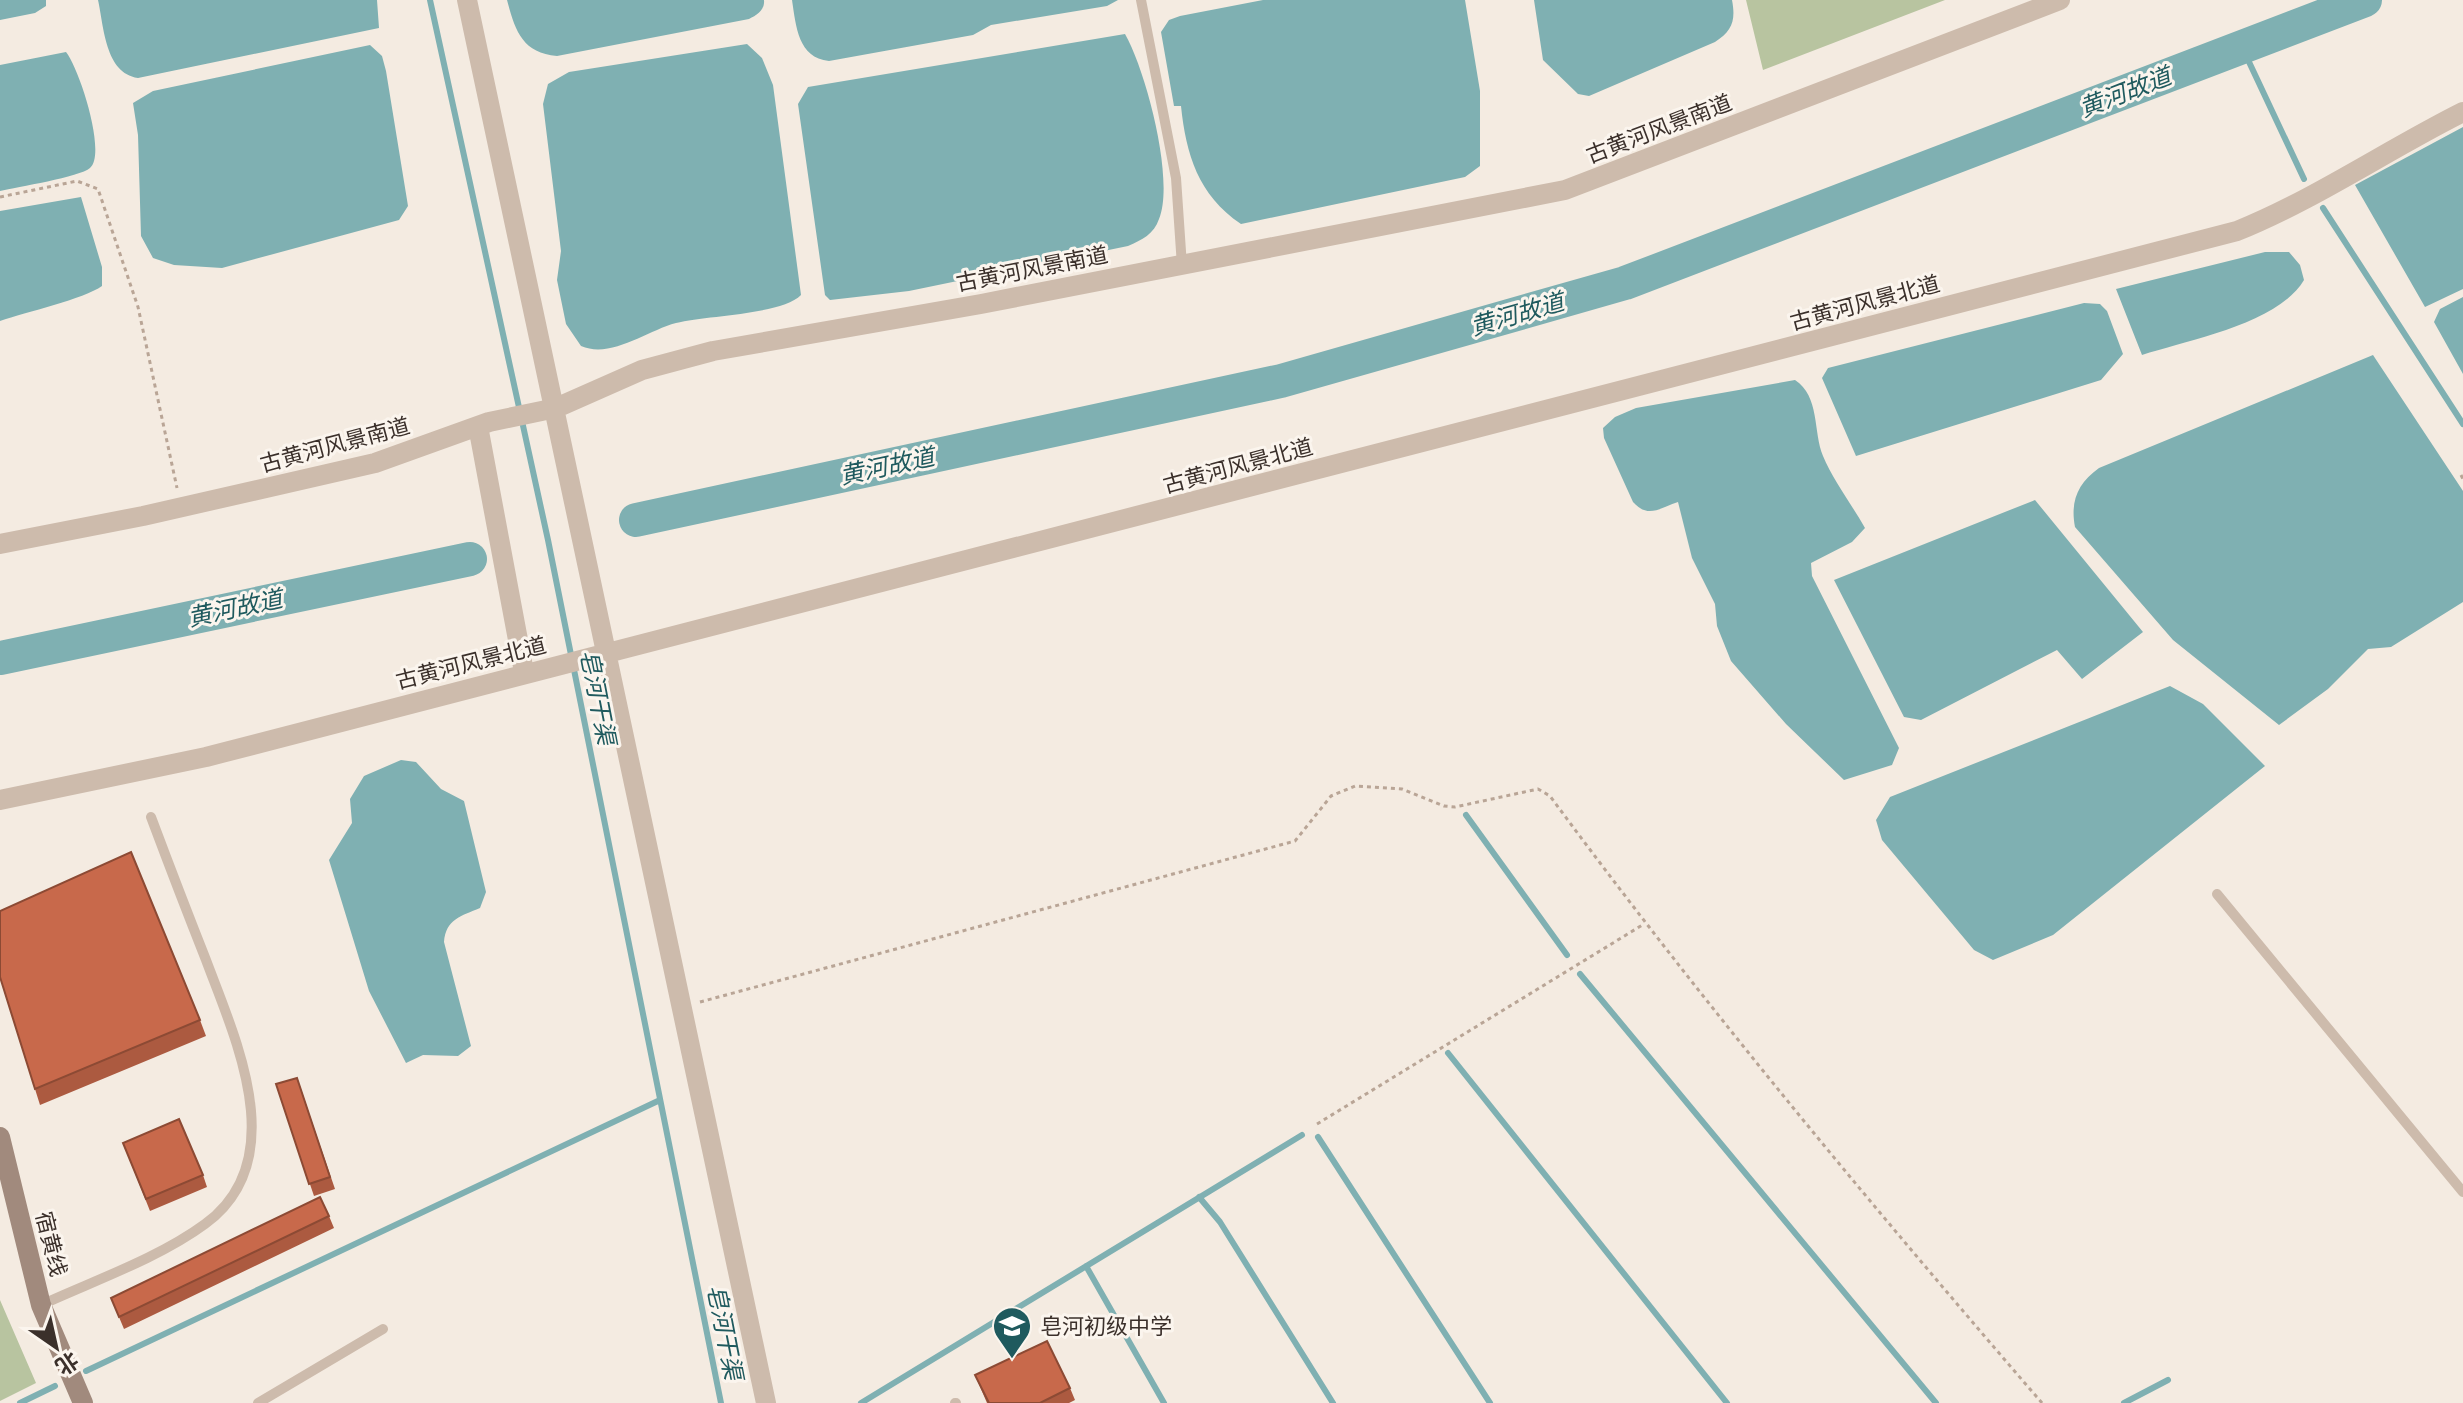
<svg xmlns="http://www.w3.org/2000/svg" width="2463" height="1403" viewBox="0 0 2463 1403" font-family="Figtree,'Noto Sans SC',sans-serif">
	<style>
		.green { fill: #b8c4a0 }
		.water { fill: #7fb0b2 }
		.lines { fill: none; stroke-linecap: round; stroke-linejoin: round }
		.stream { stroke: #7fb0b2; stroke-width: 6 }
		.river { stroke: #7fb0b2; stroke-width: 34 }
		.path { stroke: #b9a596; stroke-width: 3; stroke-dasharray: 4 4; stroke-linecap: butt }
		.lane { stroke: #cdbbac; stroke-width: 10 }
		.street { stroke: #cdbbac; stroke-width: 20 }
		.secondary { stroke: #a18a7d; stroke-width: 20 }
		.wall { fill: #ac5a40 }
		.building { fill: #c8694b; stroke: #8c4a34; stroke-width: 2 }
		.labels { text-anchor: middle; dominant-baseline: central; stroke-width: 6; stroke-linejoin: round; paint-order: stroke }
		.street-label { font-size: 22px; fill: #3b302b; stroke: #fbf5ee }
		.poi-label { font-size: 22px; fill: #3b302b; stroke: #fbf5ee; text-anchor: start }
		.water-label { font-size: 24px; font-style: italic; fill: #1f5a5e; stroke: #fbf5ee }
	</style>
	<rect width="100%" height="100%" fill="#f4ebe1"/>
	<path class="green" d="M1746 0H1945L1763 70Z
		M0 1300 36 1383 0 1401Z"/>
	<path class="water" d="M0 0H46V6L35 13 0 20Z
		M98 0H377L379 28 138 78C105 73 104 27 98 0Z
		M507 0H764C765 10 757 15 749 19L557 56C522 53 515 30 507 0Z
		M792 0H1118L1107 6 991 25 973 35 829 61C798 58 796 26 792 0Z
		M1263 0H1465L1480 91V166L1465 177 1241 224C1198 195 1186 154 1181 106H1174L1161 32 1169 20 1180 16Z
		M1534 0H1732C1736 21 1732 31 1715 42L1589 96 1578 94 1543 60Z
		M1125 34C1146 71 1175 180 1159 219 1154 234 1142 240 1128 246L909 291 830 300 825 295 798 104 808 87Z
		M747 44 762 58 773 85 801 295C781 315 707 315 676 323 646 331 611 359 581 346L566 324 557 280 561 251 543 104 548 84 569 72Z
		M370 45 382 56 386 71 408 206 399 220 222 268 174 265 153 258 141 236 138 135 133 103 153 91Z
		M66 52C79 68 107 153 90 168 80 177 17 187 0 191V65Z
		M2463 127V289L2425 307 2355 185Z
		M81 197 102 267V286C84 299 26 312 0 321V211Z
		M2265 252H2289L2300 265 2304 280C2278 324 2188 340 2142 355L2116 289Z
		M2463 297V374L2434 322 2440 309Z
		M2084 303 2100 304 2107 311 2123 354 2101 380 1856 456 1822 378 1828 368Z
		M2373 355 2463 491V602L2391 647 2368 649 2328 689 2279 725 2173 640 2075 527C2070 501 2078 483 2099 468Z
		M1795 380C1820 396 1813 432 1823 456 1833 480 1852 505 1865 528L1852 542 1811 563 1812 576 1899 748 1892 765 1844 780 1786 724 1731 661 1717 626 1715 604 1692 558 1678 502C1660 508 1648 519 1633 502L1604 438 1603 428 1615 417 1636 408Z
		M2035 500 2143 632 2082 679 2057 650 1921 720 1904 717 1834 580Z
		M2170 686 2203 704 2265 766 2053 935 1993 960 1974 950 1882 840 1876 820 1890 797Z
		M401 760 416 762 441 789 464 801 486 892 480 908C461 916 446 919 444 942L471 1046 458 1056 423 1055 406 1063 369 991 329 860 352 823 350 799 364 776Z"/>
	<g class="lines">
		<path class="stream" d="M430 0 548 540 721 1403
			M2242 47 2304 179
			M2323 208 2463 424
			M1466 815 1567 955
			M1580 974 1936 1403
			M1448 1053 1727 1403
			M1318 1137 1490 1403
			M1199 1197 1220 1222 1333 1403
			M1086 1266 1164 1403
			M86 1371 660 1100
			M20 1403 55 1386
			M861 1403 1302 1135
			M2124 1403 2168 1380"/>
		<path class="river" d="M636 520 1281 381 1625 283 2365 0
			M0 658 470 559"/>
		<path class="path" d="M0 197 77 181 98 189 138 307 177 488
			M2461 475 2463 479
			M700 1002 1295 841 1331 796 1355 786 1402 789 1444 806 1455 807 1538 789 1550 796C1705 1006 1872 1206 2042 1403
			M1317 1124 1644 924"/>
		<path class="lane" d="M1141 0 1176 178 1182 266
			M2217 894 2463 1192
			M41 1305C93 1281 159 1258 205 1224 293 1160 235 1038 206 960 187 912 169 865 151 817
			M258 1403 383 1329
			M955 1403H956"/>
		<path class="street" d="M467 0 766 1403
			M478 426 524 672
			M0 544 143 516 375 463 489 422 556 408 642 370 713 351 981 304 1565 190 2060 0
			M0 800 206 757 2237 231C2316 199 2387 150 2463 112"/>
		<path class="secondary" d="M0 1137 41 1305 83 1403"/>
	</g>
	<path class="wall" d="M200 1020 206 1036 40 1105 35 1089Z
		M297 1078 335 1189 314 1196 276 1084Z
		M123 1143 203 1175 207 1187 150 1211Z
		M329 1216 334 1228 124 1329 111 1298Z
		M975 1375 1070 1388 1075 1400 1069 1403H987Z"/>
	<path class="building" d="M131 852 200 1020 35 1089 0 977V911Z
		M297 1078 330 1177 309 1184 276 1084Z
		M179 1119 203 1175 146 1199 123 1143Z
		M320 1197 329 1216 119 1317 111 1298Z
		M1047 1341 1070 1388 1040 1403H989L975 1375Z"/>
	<defs>
		<symbol id="school-pin" viewBox="-11 -11 22 30"><path d="M0 17L-7.5 6A9.5 9.5 0 1 1 7.5 6Z" fill="#1f5a5e" stroke="#fbf5ee"/><path d="M0-5L7-2L0 1L-7-2ZM-4 1L0 2.5L4 1V4Q0 6-4 4Z" fill="#fff"/></symbol>
	</defs>
	<g fill-rule="evenodd">
		<use href="#school-pin" x="990" y="1304" width="44" height="60"/>
	</g>
	<g class="labels">
		<g class="street-label">
			<text transform="translate(1659 129) rotate(-21)">古黄河风景南道</text>
			<text transform="translate(1032 269) rotate(-11)">古黄河风景南道</text>
			<text transform="translate(1865 303) rotate(-15)">古黄河风景北道</text>
			<text transform="translate(335 445) rotate(-15)">古黄河风景南道</text>
			<text transform="translate(1238 466) rotate(-15)">古黄河风景北道</text>
			<text transform="translate(471 663) rotate(-14)">古黄河风景北道</text>
			<text transform="translate(51 1244) rotate(76)">宿黄线</text>
		</g>
		<g class="poi-label">
			<text x="1040" y="1326">皂河初级中学</text>
		</g>
		<g class="water-label">
			<text transform="translate(2125 92) rotate(-21)">黄河故道</text>
			<text transform="translate(1517 314) rotate(-16)">黄河故道</text>
			<text transform="translate(887 466) rotate(-12)">黄河故道</text>
			<text transform="translate(235 608) rotate(-12)">黄河故道</text>
			<text transform="translate(598 697) rotate(79)">皂河干渠</text>
			<text transform="translate(725 1332) rotate(79)">皂河干渠</text>
		</g>
	</g>
	<g transform="translate(56 1347) rotate(146)" stroke="#fbf5ee" stroke-width="6" paint-order="stroke">
	<path d="M0-6L14 30L0 20L-14 30Z" fill="#3b302b"/>
	<text y="-12" font-size="22" font-weight="bold" text-anchor="middle" fill="#3b302b">北</text>
	</g>
</svg>
